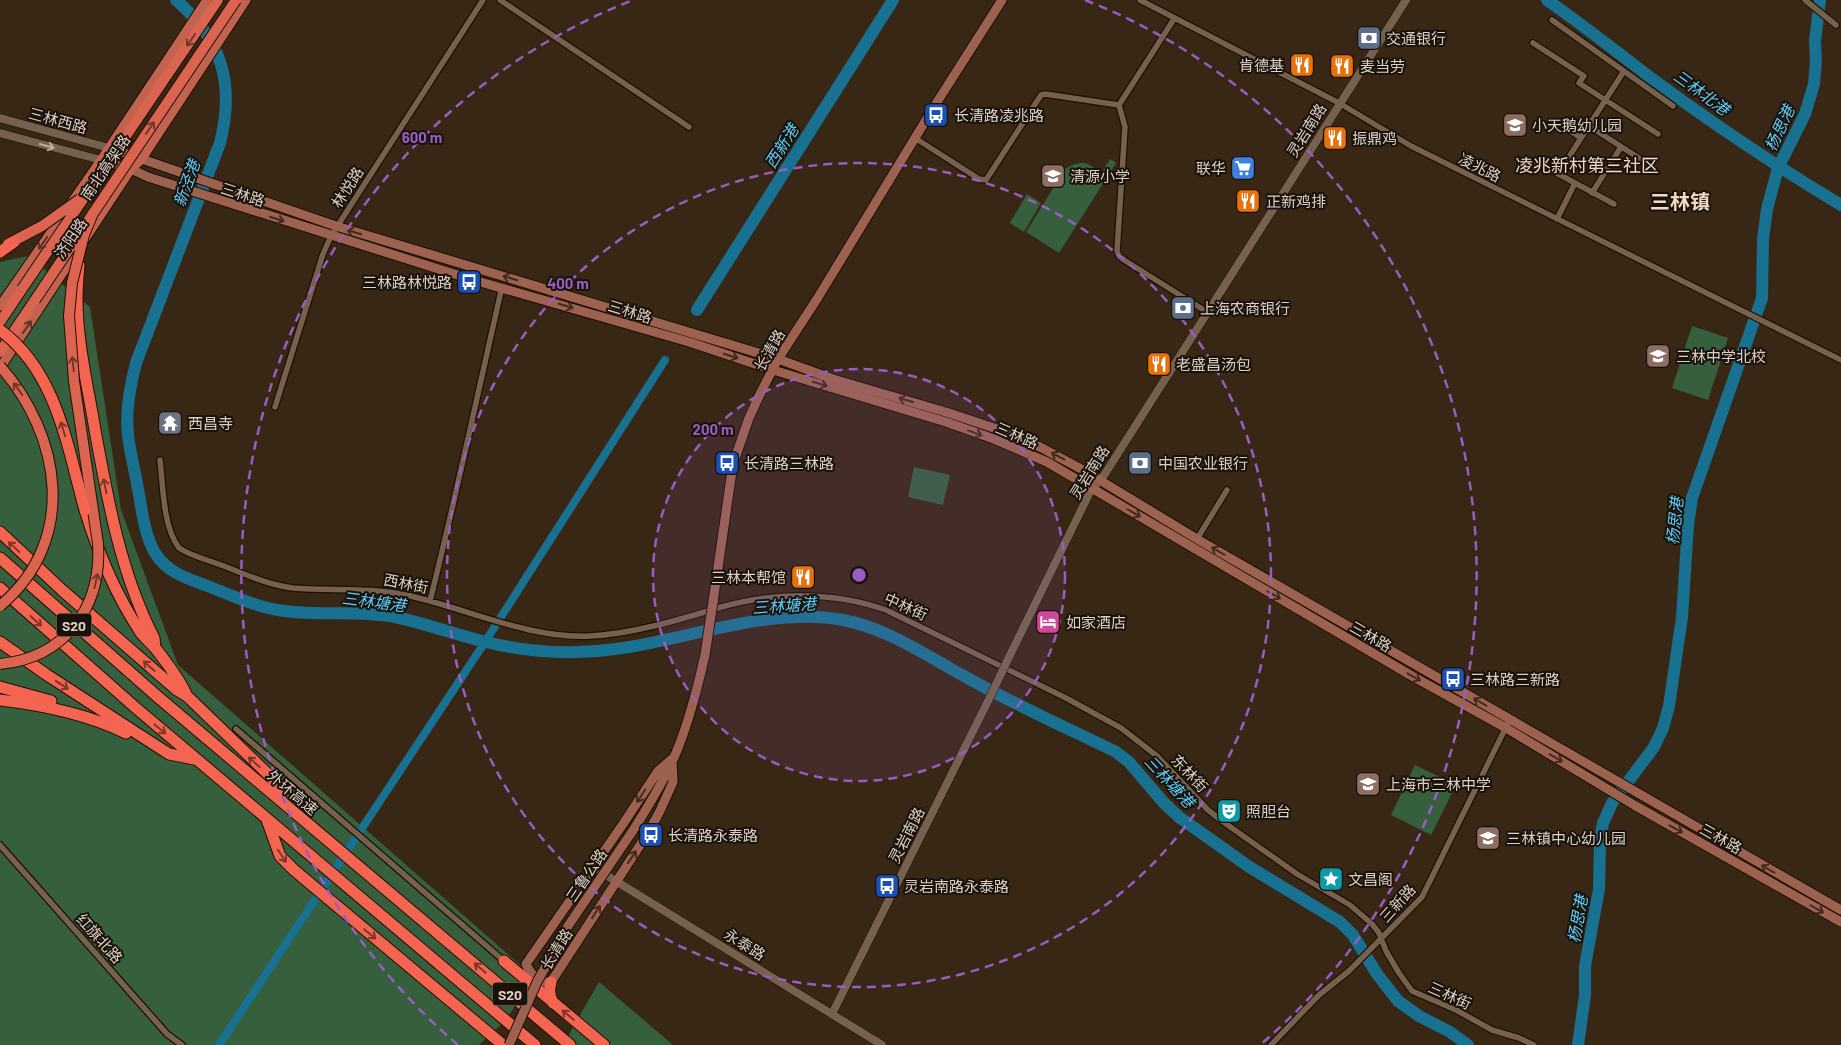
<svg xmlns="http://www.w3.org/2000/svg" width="1841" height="1045" viewBox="0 0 1841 1045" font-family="Barlow,'Noto Sans SC',sans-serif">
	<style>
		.green { fill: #365f3d }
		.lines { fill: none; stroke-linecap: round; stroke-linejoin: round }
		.canal { stroke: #187190; stroke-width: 8 }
		.river { stroke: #187190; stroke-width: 12 }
		.minor-casing { stroke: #1f0f01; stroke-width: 8 }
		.tertiary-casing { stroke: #1f0f01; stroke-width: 9 }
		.secondary-casing { stroke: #1f0f01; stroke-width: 11 }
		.primary-casing { stroke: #1f0f01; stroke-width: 11 }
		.trunk-casing { stroke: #1f0f01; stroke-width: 12 }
		.motorway-casing { stroke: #1f0f01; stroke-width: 13 }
		.minor { stroke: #76614e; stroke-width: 5.5 }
		.tertiary { stroke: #76614e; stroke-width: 8 }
		.secondary { stroke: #9c624f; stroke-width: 9 }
		.primary { stroke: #c1634f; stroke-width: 9 }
		.trunk { stroke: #da6450; stroke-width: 10 }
		.motorway { stroke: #f36550; stroke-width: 11 }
		.tertiary-bridge-casing { stroke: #1f0f01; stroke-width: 9; stroke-linecap: butt }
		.secondary-bridge-casing { stroke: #1f0f01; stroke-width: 11; stroke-linecap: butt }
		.trunk-bridge-casing { stroke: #1f0f01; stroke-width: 12; stroke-linecap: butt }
		.motorway-bridge-casing { stroke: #1f0f01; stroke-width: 13; stroke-linecap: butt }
		.tertiary-bridge { stroke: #76614e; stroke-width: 8 }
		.secondary-bridge { stroke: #9c624f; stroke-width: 9 }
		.trunk-bridge { stroke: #da6450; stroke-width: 10 }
		.motorway-bridge { stroke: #f36550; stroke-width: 11 }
		.oneway { stroke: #70372a }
		.oneway2 { stroke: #bdafa2 }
		.oneway3 { stroke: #412a1f }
		.oneway4 { stroke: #5d3226 }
		.oneway5 { stroke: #7c372a }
		.ring { fill: none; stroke: #985dc1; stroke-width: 2.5; stroke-dasharray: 9 6 }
		.labels { text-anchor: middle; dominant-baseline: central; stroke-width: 4; stroke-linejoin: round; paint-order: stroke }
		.shield { fill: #1a120a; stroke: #a2978e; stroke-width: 1 }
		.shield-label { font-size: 14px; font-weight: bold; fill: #dcd0c6 }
		.poi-label { font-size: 15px; fill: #dcd0c6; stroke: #1a120a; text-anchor: start }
		.street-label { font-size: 15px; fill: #dcd0c6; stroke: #1a120a }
		.water-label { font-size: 16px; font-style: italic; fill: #5bcefc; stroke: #1a120a }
		.quarter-label { font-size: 18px; fill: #f0d8c2; stroke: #1a120a }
		.district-label { font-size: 20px; font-weight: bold; fill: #f0d8c2; stroke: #1a120a }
		.centre { fill: #985dc1; stroke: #1a120a; stroke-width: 2.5 }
		.ring-label { font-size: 15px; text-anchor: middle; font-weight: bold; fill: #985dc1; stroke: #1a120a; stroke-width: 4; stroke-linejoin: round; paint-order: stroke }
	</style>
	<rect width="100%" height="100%" fill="#392715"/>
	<path class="green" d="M1110 159 1116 163 1059 253 1026 232 1065 169C1079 160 1091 160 1100 176Z
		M1027 194 1041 203 1024 232 1010 223Z
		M28 256 90 307 121 510 178 665 534 977 505 1021 479 1045H0V262Z
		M1692 326 1728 338 1708 400 1672 388Z
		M914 467 950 475 943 505 908 497Z
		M1415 765 1456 785 1431 835 1391 815Z
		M599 982 673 1045H563Z"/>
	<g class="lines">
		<path class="canal" d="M219 1045 485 642 665 360"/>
		<path class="river" d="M176 0C222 40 235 84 220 143L136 363C130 386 125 411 128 435 130 453 135 471 138 489 142 510 144 534 155 553 166 571 185 578 205 585 231 595 257 608 285 611 322 616 358 610 395 617 424 623 453 634 482 641 520 651 559 654 597 651 676 645 765 605 843 620 887 628 925 655 964 676 1013 704 1065 727 1116 752L1129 762 1164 803 1179 817 1248 866 1340 922 1353 935 1377 974 1398 1001 1419 1016 1450 1032 1468 1045
			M1547 0C1583 25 1617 52 1651 78 1712 123 1776 166 1841 205
			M697 310 893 0
			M1578 1045 1585 995V966L1599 889 1600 841 1603 823 1612 803 1654 747 1663 728 1669 706 1682 617 1688 525 1692 498 1762 298 1763 239 1767 209 1778 168 1805 114 1814 84 1816 61 1815 41 1820 0"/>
		<defs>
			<path id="minor" d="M500 0 689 127
				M1140 0 1339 103 1411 146 1841 360
				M1805 0 1836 25
				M1552 20 1673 106
				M1533 43 1584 76 1579 83 1658 134
				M1119 105 1125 127 1117 251 1119 256 1124 260 1207 312
				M1560 124 1581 138
				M1589 126 1642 160
				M915 138 979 179 986 180 1041 95 1045 94 1119 105 1174 19
				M1536 162 1614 204
				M1558 174 1624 71
				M1592 193 1621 147
				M1557 219 1575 183
				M275 407 323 254 331 236 483 0
				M160 460C163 486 163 527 179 548 191 556 208 560 221 565 245 574 268 585 293 588 331 591 369 587 406 595 466 608 528 639 590 636 631 634 679 620 718 608 772 592 833 591 886 610L1066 698 1121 728 1157 756 1208 810 1222 821 1297 874 1350 905 1372 924 1379 933 1386 951 1399 973 1412 991 1456 1010 1492 1030 1519 1038 1534 1045
				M1197 539 1227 490
				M430 601C456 497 478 392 502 287
				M236 729 504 961
				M0 845 167 1034 182 1045
				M1271 1045 1319 995 1349 971 1422 897 1510 719"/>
			<path id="tertiary" d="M0 118 109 148
				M0 133 101 160
				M1011 653 1092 488 1101 480 1406 0
				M593 867 882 1045
				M832 1014 989 699"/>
			<path id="secondary" d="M110 148 336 226 778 359 833 379 949 413 1003 431 1042 448 1083 470 1197 539 1841 910
				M102 161 131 169 148 177 470 279 689 342 773 370 946 422 994 439 1047 462 1412 676 1506 728 1634 805 1841 922
				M713 602 733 464 749 418 761 392 778 359 817 299 932 110 1002 0
				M634 829C650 803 667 776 678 748 690 718 698 686 705 655
				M526 964C530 974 540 984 551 982L648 833 660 811 673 782 672 759
				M526 964 623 824 658 771 672 759"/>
			<path id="primary" d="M0 306 101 160 207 0
				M0 368 131 169 141 160 246 0"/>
			<path id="trunk" d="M126 136 218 0
				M0 322 22 289
				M0 352 35 300"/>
			<path id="motorway" d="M79 265C78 276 77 287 77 299 77 343 88 387 95 430 108 502 121 574 154 638L155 648
				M85 510C98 553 116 595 141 633 146 639 151 643 156 649 167 663 179 679 186 694
				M0 532 63 591 177 690 187 696 273 779 281 800
				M0 558 158 697 570 1045
				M0 588 136 708 535 1045
				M0 642 47 675 169 754 194 759
				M0 687 51 701
				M0 700C43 705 87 714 126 733
				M267 820 280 856 294 870 503 1045
				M504 961 604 1045
				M551 982C549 990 549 995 553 1003"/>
		</defs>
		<use href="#minor" class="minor-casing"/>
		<use href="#tertiary" class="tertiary-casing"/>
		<use href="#secondary" class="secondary-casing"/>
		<use href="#primary" class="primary-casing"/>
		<use href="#trunk" class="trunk-casing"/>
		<use href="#motorway" class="motorway-casing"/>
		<use href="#minor" class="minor"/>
		<use href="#tertiary" class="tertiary"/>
		<use href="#secondary" class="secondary"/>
		<use href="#primary" class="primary"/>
		<use href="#trunk" class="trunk"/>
		<use href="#motorway" class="motorway"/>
		<defs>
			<path id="tertiary-bridge" d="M989 699 1011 653"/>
			<path id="secondary-bridge" d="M705 655 713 602
				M509 1045 537 982 568 926 634 829"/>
			<path id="trunk-bridge" d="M8 244 42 226 80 199
				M22 289 126 136
				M35 300 236 0
				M0 366C62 436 78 541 0 606
				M0 664C65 658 102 607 98 544L74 381 69 316 72 283 84 235 93 213"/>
			<path id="motorway-bridge" d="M0 252 14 242
				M0 330C57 372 67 446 85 510"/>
		</defs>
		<use href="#tertiary-bridge" class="tertiary-bridge-casing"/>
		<use href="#secondary-bridge" class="secondary-bridge-casing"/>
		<use href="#trunk-bridge" class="trunk-bridge-casing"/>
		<use href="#motorway-bridge" class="motorway-bridge-casing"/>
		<use href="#tertiary-bridge" class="tertiary-bridge"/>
		<use href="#secondary-bridge" class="secondary-bridge"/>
		<use href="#trunk-bridge" class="trunk-bridge"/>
		<use href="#motorway-bridge" class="motorway-bridge"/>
	</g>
	<defs><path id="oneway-shaft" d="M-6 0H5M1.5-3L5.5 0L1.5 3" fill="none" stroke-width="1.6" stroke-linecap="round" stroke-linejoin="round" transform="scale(1.25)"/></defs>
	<g class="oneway">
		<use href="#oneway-shaft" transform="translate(191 40) rotate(124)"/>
		<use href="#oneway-shaft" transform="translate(150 128) rotate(-56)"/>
		<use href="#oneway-shaft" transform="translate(73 364) rotate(-96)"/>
		<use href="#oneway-shaft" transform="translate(18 389) rotate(-126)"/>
		<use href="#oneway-shaft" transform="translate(96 581) rotate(-78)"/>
	</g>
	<use class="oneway2" href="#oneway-shaft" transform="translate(47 146) rotate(15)"/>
	<g class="oneway3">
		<use href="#oneway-shaft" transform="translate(277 219) rotate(18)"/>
		<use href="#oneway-shaft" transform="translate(354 232) rotate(-163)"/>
		<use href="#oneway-shaft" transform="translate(510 278) rotate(-163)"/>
		<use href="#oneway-shaft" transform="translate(566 306) rotate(17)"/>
		<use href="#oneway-shaft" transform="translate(731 356) rotate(18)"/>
		<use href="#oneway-shaft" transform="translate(820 384) rotate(17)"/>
		<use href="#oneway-shaft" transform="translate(906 400) rotate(-164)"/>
		<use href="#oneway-shaft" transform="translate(975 433) rotate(20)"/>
		<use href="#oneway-shaft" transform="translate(1058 456) rotate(-152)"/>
		<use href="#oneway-shaft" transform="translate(1134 513) rotate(30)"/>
		<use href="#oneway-shaft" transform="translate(1218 551) rotate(-150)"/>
		<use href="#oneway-shaft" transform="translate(1274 595) rotate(30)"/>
		<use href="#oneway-shaft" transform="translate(1414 677) rotate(29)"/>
		<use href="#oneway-shaft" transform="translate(1480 702) rotate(-150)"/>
		<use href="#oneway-shaft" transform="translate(1556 758) rotate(31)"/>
		<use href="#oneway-shaft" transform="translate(641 796) rotate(123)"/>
		<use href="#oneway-shaft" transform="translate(1676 829) rotate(29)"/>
		<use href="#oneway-shaft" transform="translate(632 857) rotate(-56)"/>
		<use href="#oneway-shaft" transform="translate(1768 869) rotate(-150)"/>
		<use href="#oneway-shaft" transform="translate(1817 909) rotate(30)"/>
		<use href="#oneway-shaft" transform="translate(596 912) rotate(-57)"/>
	</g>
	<g class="oneway4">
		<use href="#oneway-shaft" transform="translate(43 243) rotate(125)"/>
		<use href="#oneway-shaft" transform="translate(27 327) rotate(-56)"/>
	</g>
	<g class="oneway5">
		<use href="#oneway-shaft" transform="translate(63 429) rotate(-107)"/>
		<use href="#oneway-shaft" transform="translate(105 486) rotate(-101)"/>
		<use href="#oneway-shaft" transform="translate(14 547) rotate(-137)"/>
		<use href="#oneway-shaft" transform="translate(36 621) rotate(42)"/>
		<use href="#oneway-shaft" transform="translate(149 666) rotate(-139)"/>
		<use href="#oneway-shaft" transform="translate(62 685) rotate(33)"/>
		<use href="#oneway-shaft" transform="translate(160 729) rotate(40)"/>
		<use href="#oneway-shaft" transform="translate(254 762) rotate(-138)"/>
		<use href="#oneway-shaft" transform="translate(282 856) rotate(57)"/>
		<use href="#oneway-shaft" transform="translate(370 934) rotate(40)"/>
		<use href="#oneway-shaft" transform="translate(480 968) rotate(-140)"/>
		<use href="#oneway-shaft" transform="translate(568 1015) rotate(-140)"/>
	</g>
	<circle cx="859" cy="575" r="206" fill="#985dc1" fill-opacity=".12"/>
	<g class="ring">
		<circle cx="859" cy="575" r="206"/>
		<circle cx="859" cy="575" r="412"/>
		<path d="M458 1045A618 618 0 0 1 633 0M1085 0A618 618 0 0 1 1260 1045"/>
	</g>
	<defs>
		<symbol id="bank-square" viewBox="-11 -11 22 22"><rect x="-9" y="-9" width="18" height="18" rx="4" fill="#5c6f8a" stroke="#1a120a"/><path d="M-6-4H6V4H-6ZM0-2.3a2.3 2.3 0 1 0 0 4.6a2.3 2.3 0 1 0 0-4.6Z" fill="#fff"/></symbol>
		<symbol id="restaurant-square" viewBox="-11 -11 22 22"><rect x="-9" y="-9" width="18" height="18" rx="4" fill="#e8710a" stroke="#1a120a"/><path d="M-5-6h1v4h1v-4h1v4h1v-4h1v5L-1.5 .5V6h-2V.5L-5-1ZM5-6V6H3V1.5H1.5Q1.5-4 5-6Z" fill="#fff"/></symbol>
		<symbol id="bus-square" viewBox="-11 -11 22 22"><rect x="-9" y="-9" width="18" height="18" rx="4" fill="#1a4fb4" stroke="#1a120a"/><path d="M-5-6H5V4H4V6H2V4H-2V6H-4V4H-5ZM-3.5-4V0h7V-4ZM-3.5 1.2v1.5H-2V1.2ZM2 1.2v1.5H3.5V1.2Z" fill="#fff"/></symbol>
		<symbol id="school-square" viewBox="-11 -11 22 22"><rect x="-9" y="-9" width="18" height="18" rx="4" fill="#8d6e63" stroke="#1a120a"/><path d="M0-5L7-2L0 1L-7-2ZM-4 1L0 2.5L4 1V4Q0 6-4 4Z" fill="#fff"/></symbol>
		<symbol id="supermarket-square" viewBox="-11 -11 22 22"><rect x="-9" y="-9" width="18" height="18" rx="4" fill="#3f7fe0" stroke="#1a120a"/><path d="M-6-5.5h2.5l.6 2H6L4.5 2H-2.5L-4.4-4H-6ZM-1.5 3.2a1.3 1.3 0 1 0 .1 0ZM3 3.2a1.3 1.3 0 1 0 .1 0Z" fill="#fff"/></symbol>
		<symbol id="temple-square" viewBox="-11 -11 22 22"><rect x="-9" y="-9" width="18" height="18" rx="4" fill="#6b7280" stroke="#1a120a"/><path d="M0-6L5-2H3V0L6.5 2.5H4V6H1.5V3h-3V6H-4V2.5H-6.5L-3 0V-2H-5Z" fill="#fff"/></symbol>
		<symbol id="hotel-square" viewBox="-11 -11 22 22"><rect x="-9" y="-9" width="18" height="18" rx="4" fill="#d1479c" stroke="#1a120a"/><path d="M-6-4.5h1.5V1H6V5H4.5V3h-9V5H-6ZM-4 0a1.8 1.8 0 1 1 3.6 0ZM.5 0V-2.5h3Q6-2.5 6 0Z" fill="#fff"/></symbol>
		<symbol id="theatre-square" viewBox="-11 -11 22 22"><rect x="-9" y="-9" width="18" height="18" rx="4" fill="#0f9aa8" stroke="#1a120a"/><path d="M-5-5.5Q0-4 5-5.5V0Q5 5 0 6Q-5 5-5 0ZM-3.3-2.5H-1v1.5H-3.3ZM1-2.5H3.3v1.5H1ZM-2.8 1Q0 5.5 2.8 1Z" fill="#fff"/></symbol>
		<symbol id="sight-square" viewBox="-11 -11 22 22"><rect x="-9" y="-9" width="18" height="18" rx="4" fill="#0f9aa8" stroke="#1a120a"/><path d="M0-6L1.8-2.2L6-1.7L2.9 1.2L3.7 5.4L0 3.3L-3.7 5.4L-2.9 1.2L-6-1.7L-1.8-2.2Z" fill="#fff"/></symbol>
	</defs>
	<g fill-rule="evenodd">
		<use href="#bank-square" x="1355" y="24" width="28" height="28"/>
		<use href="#restaurant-square" x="1288" y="51" width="28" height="28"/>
		<use href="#restaurant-square" x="1328" y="52" width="28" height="28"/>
		<use href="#bus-square" x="922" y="101" width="28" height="28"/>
		<use href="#school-square" x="1501" y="111" width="28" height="28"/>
		<use href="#restaurant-square" x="1321" y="124" width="28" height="28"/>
		<use href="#supermarket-square" x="1229" y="154" width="28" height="28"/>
		<use href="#school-square" x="1039" y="162" width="28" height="28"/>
		<use href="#restaurant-square" x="1234" y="187" width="28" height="28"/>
		<use href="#bus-square" x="455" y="268" width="28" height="28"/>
		<use href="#bank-square" x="1169" y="294" width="28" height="28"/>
		<use href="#school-square" x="1644" y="342" width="28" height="28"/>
		<use href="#restaurant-square" x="1145" y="350" width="28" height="28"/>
		<use href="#temple-square" x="156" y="409" width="28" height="28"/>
		<use href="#bus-square" x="713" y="449" width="28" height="28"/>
		<use href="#bank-square" x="1126" y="449" width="28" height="28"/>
		<use href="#restaurant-square" x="789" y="563" width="28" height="28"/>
		<use href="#hotel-square" x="1034" y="608" width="28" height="28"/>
		<use href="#bus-square" x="1439" y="665" width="28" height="28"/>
		<use href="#school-square" x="1354" y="770" width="28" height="28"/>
		<use href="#theatre-square" x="1215" y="797" width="28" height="28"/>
		<use href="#bus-square" x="637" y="821" width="28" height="28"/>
		<use href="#school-square" x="1474" y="824" width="28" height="28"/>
		<use href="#sight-square" x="1317" y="865" width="28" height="28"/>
		<use href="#bus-square" x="873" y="872" width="28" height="28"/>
	</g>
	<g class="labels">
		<g class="shield">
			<rect x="56.5" y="613.5" width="35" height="23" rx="4"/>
			<rect x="492.5" y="982.5" width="35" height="23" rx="4"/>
		</g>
		<g class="shield-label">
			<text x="74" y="625">S20</text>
			<text x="510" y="994">S20</text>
		</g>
		<g class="poi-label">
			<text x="1386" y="38">交通银行</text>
			<text x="1284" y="65" text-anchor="end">肯德基</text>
			<text x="1360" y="66">麦当劳</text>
			<text x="954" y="115">长清路凌兆路</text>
			<text x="1532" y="125">小天鹅幼儿园</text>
			<text x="1352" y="138">振鼎鸡</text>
			<text x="1226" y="168" text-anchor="end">联华</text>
			<text x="1070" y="176">清源小学</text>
			<text x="1266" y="201">正新鸡排</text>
			<text x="452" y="282" text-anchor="end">三林路林悦路</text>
			<text x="1200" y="308">上海农商银行</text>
			<text x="1676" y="356">三林中学北校</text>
			<text x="1176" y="364">老盛昌汤包</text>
			<text x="188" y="423">西昌寺</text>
			<text x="744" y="463">长清路三林路</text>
			<text x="1158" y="463">中国农业银行</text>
			<text x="786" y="577" text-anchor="end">三林本帮馆</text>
			<text x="1066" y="622">如家酒店</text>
			<text x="1470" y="679">三林路三新路</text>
			<text x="1386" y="784">上海市三林中学</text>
			<text x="1246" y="811">照胆台</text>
			<text x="668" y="835">长清路永泰路</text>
			<text x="1506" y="838">三林镇中心幼儿园</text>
			<text x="1348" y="879">文昌阁</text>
			<text x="904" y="886">灵岩南路永泰路</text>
		</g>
		<g class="street-label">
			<text transform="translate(58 120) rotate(15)">三林西路</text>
			<text transform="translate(1306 130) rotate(-58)">灵岩南路</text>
			<text transform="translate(105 167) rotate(-56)">南北高架路</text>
			<text transform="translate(1480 167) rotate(26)">凌兆路</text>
			<text transform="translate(347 187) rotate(-57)">林悦路</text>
			<text transform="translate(243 194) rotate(18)">三林路</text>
			<text transform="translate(70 238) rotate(-56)">济阳路</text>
			<text transform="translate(630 311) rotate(17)">三林路</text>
			<text transform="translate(769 350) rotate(-60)">长清路</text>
			<text transform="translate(1017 435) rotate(23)">三林路</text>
			<text transform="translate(1089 472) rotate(-58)">灵岩南路</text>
			<text transform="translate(406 583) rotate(11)">西林街</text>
			<text transform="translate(906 606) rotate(24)">中林街</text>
			<text transform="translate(1371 636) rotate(30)">三林路</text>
			<text transform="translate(1190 773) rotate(47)">东林街</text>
			<text transform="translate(293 792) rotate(40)">外环高速</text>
			<text transform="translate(906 835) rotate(-63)">灵岩南路</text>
			<text transform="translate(1721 838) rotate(29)">三林路</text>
			<text transform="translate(586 875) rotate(-56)">三鲁公路</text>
			<text transform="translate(1397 903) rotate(-48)">三新路</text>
			<text transform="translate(100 938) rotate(48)">红旗北路</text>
			<text transform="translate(745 944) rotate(32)">永泰路</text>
			<text transform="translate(556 949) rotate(-58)">长清路</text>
			<text transform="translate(1450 995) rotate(24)">三林街</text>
		</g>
		<g class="water-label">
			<text transform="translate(1702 92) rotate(36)">三林北港</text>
			<text transform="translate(1779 128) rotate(-65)">杨思港</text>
			<text transform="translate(781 146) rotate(-58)">西新港</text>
			<text transform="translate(186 183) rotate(-70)">新泾港</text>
			<text transform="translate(1674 521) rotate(-84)">杨思港</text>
			<text transform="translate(374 601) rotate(7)">三林塘港</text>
			<text transform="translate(784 605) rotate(-4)">三林塘港</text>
			<text transform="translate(1170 781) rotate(47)">三林塘港</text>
			<text transform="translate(1577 919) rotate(-80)">杨思港</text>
		</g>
		<g class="quarter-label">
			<text x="1587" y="165">凌兆新村第三社区</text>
		</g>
		<g class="district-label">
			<text x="1680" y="201">三林镇</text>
		</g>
	</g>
	<circle cx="859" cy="575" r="8" class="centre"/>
	<g class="ring-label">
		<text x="422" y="143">600 m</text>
		<text x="568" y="289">400 m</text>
		<text x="713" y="435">200 m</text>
	</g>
</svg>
